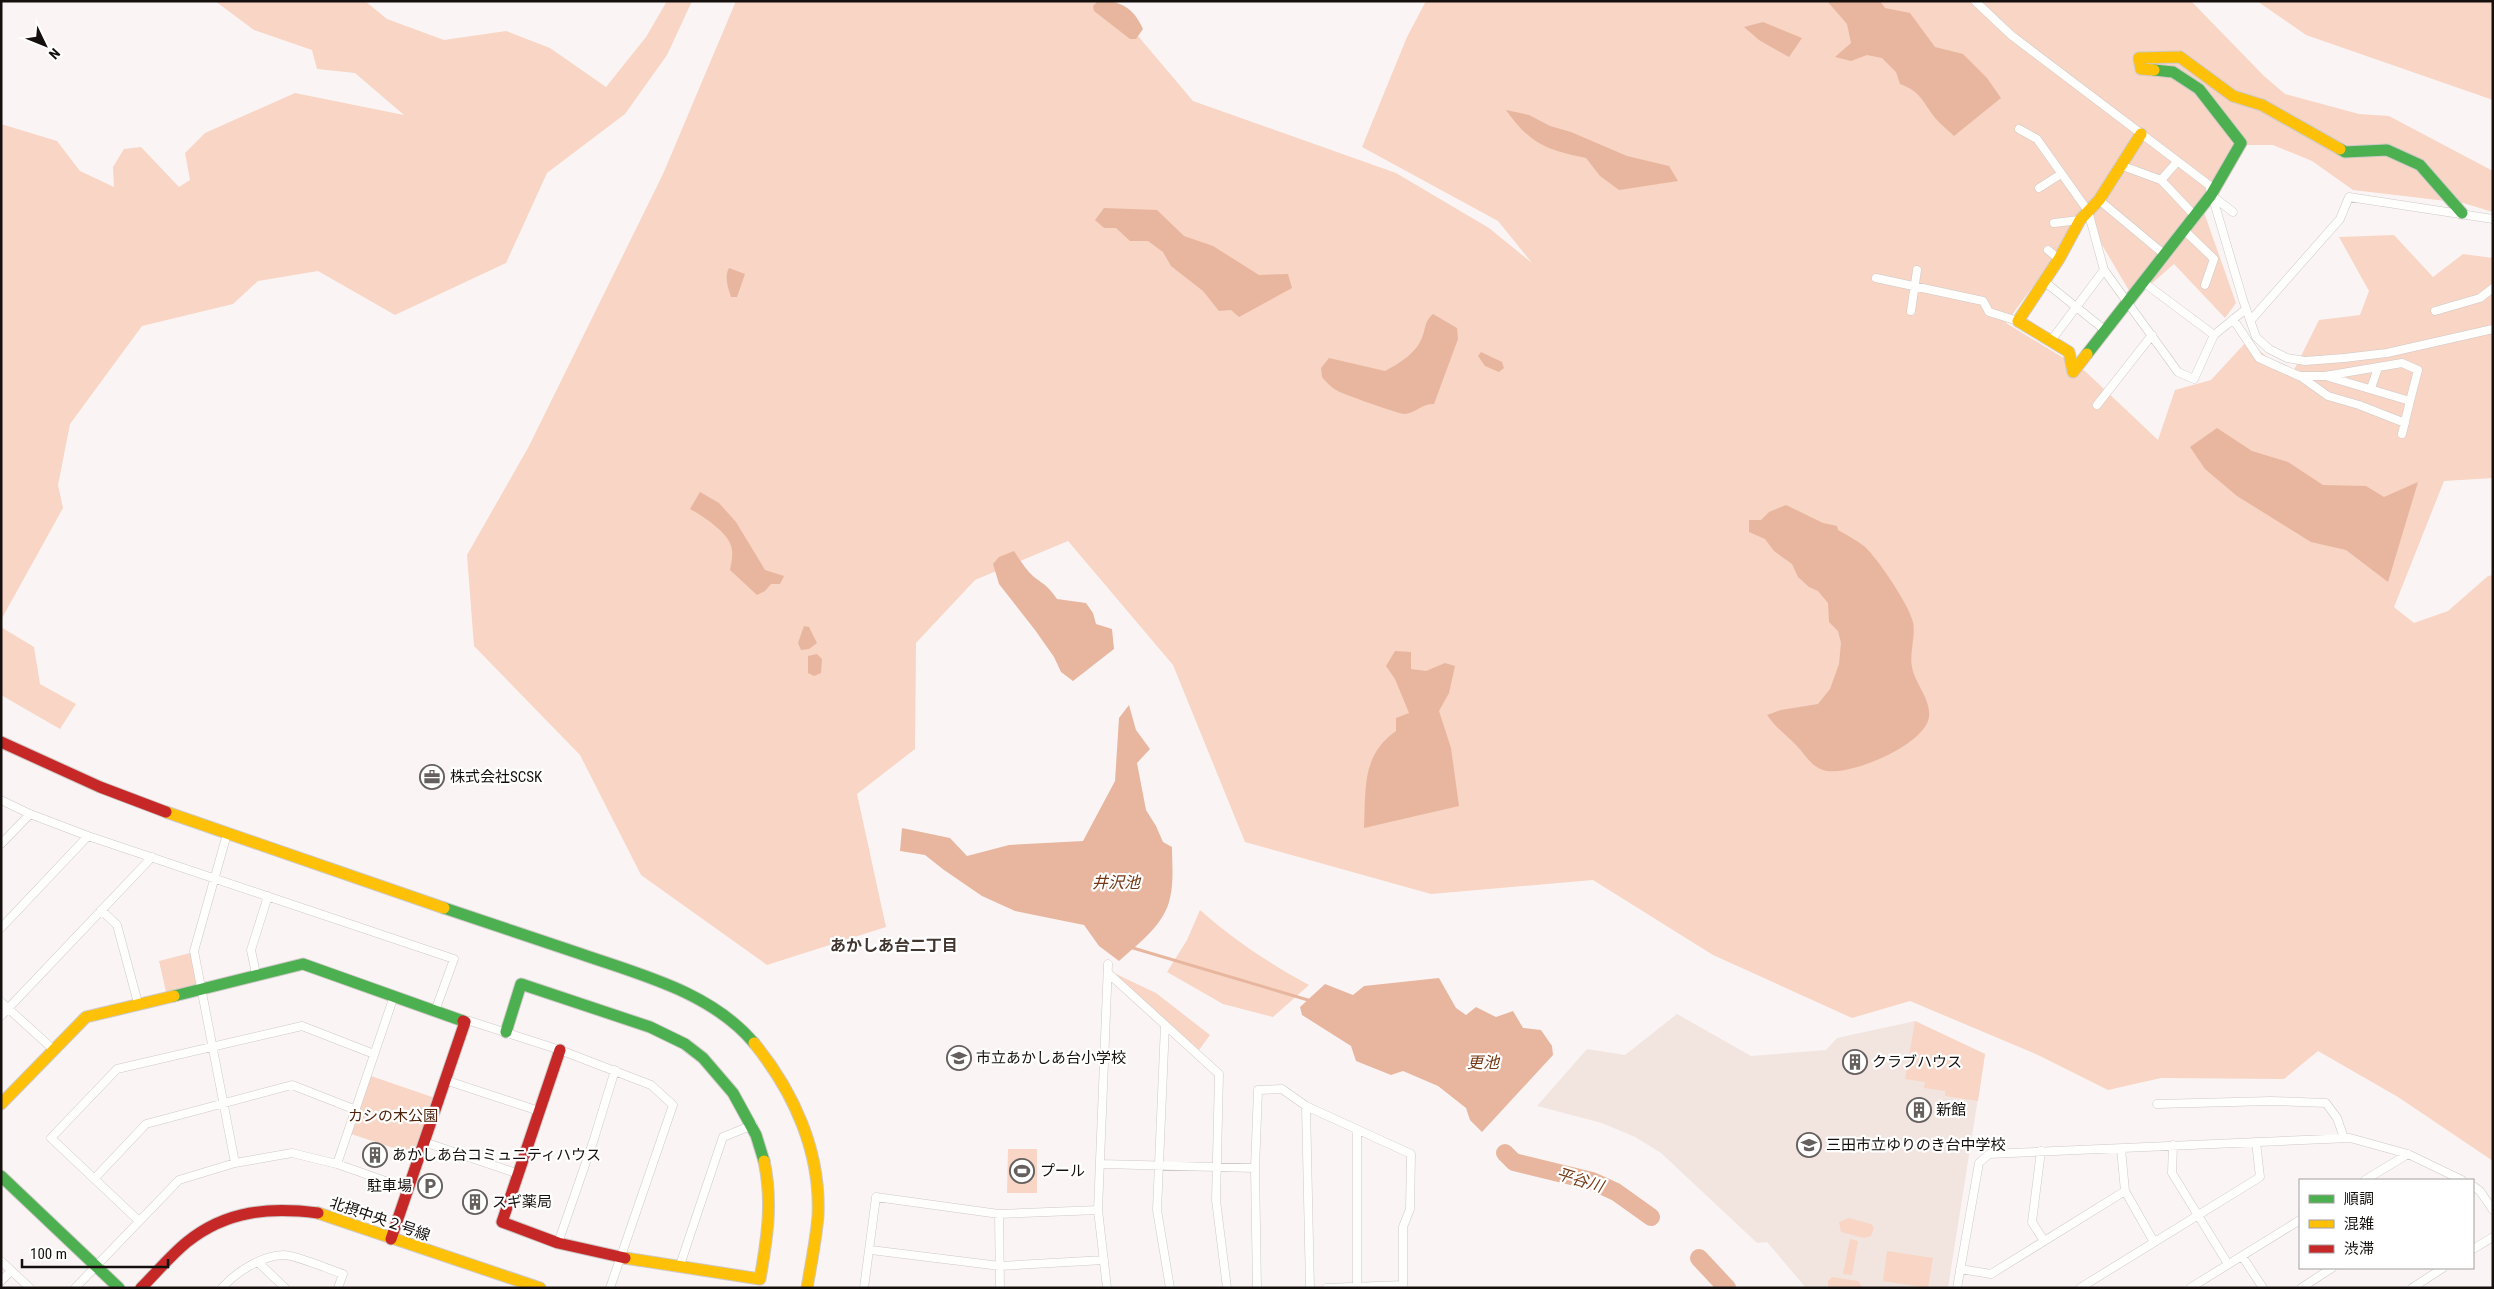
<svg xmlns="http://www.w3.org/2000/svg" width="2494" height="1289" viewBox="0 0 2494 1289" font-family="'Roboto Condensed','Noto Sans JP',sans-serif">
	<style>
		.built { fill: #f2e5e0 }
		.green { fill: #f8d5c4 }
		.water { fill: #e8b69f }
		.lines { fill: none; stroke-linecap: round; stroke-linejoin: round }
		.stream { stroke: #e8b69f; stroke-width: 3 }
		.river { stroke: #e8b69f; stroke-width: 18 }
		.street-casing { stroke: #cec9c7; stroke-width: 9 }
		.fast-casing { stroke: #cec9c7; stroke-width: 13 }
		.slow-casing { stroke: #cec9c7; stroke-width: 13 }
		.jam-casing { stroke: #cec9c7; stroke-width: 13 }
		.street { stroke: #fefefd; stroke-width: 8 }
		.fast { stroke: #4caf50; stroke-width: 11 }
		.slow { stroke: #ffc107; stroke-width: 11 }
		.jam { stroke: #c62828; stroke-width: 11 }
		.labels { text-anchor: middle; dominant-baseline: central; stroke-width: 4.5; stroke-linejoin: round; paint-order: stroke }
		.poi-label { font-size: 15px; fill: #15100d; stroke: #fff; text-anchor: start }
		.park-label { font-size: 15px; fill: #4d2209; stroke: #fff }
		.street-label { font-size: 15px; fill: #15100d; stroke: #fff }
		.water-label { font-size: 16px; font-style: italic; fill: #753713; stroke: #fff }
		.neighbourhood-label { font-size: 16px; font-weight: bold; fill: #423630; stroke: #fff }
	</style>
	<rect width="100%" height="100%" fill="#faf5f4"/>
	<path class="built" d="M1677 1014 1751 1056 1826 1050 1837 1038 1915 1021 1985 1054 1948 1288H1806L1767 1242 1757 1243 1661 1153 1635 1137 1602 1123 1537 1106 1587 1049 1625 1055Z"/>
	<path class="green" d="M215 1H365L387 19 444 40 506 31 550 48 606 87 646 37 667 1H692L667 55 625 114 547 173 506 263 395 315 318 271 258 281 233 304 142 326 70 424 58 485 63 508 1 620V124L57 141 80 171 114 187 113 167 124 149 141 147 179 187 190 180 185 153 205 133 295 93 404 115 355 73 317 69 312 50 254 30Z
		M736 1H1116L1127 23 1193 101 1396 173 1489 228 1532 263 1498 221 1362 147 1407 37 1426 1H2191L2264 76 2285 94 2359 114 2389 116 2493 171V212L2463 203 2353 190 2312 161 2273 145H2246L2201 204 2236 303 2225 318 2174 264 2134 299 2085 216 2006 323 2085 371 2158 440 2175 390 2211 380 2247 341 2291 376 2319 320 2360 315 2369 291 2339 237 2394 235 2433 277 2463 254 2493 258V478L2444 481 2394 607 2414 623 2448 611 2488 576 2493 575V1161L2398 1097 2318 1051 2284 1079 2161 1078 2108 1090 2038 1055 1910 1001 1852 1018 1713 955 1593 880 1431 894 1245 842 1173 665 1068 541 975 580 916 643 915 749 857 794 886 927 767 965 641 875 580 755 474 646 467 555 529 446 663 174Z
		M2257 1H2493V100L2306 35Z
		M1 627 34 647 40 684 76 704 60 729 1 695Z
		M1200 910C1234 940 1270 964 1309 985L1273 1017 1223 1004 1167 972 1187 940Z
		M190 953 201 987 167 996 159 961Z
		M1114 973 1156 993 1210 1035 1199 1050Z
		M1915 1021 1985 1054 1978 1101 1945 1096V1091L1924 1088 1925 1082 1905 1079Z
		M371 1076 435 1098 415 1155 351 1134Z
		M1008 1149H1037V1193H1007Z
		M1849 1218 1871 1224 1874 1228 1871 1236 1864 1238 1841 1232 1839 1222Z
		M1850 1239 1858 1241 1852 1275 1843 1274Z
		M1887 1251 1933 1258 1928 1288 1883 1281Z
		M1832 1277 1858 1281 1863 1288H1828V1281Z"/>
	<path class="water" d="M1098 1C1121 1 1133 7 1143 29L1136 39H1130L1094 11 1093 6Z
		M1827 1H1880L1885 8 1910 13 1935 47 1963 54 1987 78 2001 98 1954 136C1948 130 1941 125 1936 119 1923 103 1922 92 1900 84L1896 72 1882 58 1867 55 1851 61 1835 57 1851 43 1847 24Z
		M1763 22 1802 38 1789 57 1759 40 1744 27Z
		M1506 110 1529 115 1550 126 1571 132 1627 156 1669 166 1678 181 1619 190 1600 176 1586 158C1547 150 1530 144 1506 110Z
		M1104 208 1157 210 1184 236 1213 246 1259 275 1288 274 1292 288 1239 317 1231 310 1219 311 1203 291 1171 266 1163 252 1148 241H1130L1116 228H1104L1095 220Z
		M729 268 745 274 737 297H731C728 288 724 277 729 268Z
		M1433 314 1457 328 1458 339 1434 404C1422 403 1416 413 1405 414 1399 414 1342 394 1336 390 1331 387 1326 382 1322 377L1321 368 1329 358 1385 371C1400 363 1418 352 1423 335 1426 326 1425 321 1433 314Z
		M1481 352 1502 362 1504 368 1499 372 1485 366 1478 356Z
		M2217 428 2252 451 2288 462 2323 485 2366 486 2384 497 2418 482 2388 582 2346 550 2311 542 2237 496 2205 469 2190 447Z
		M700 492 719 503 736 522 765 570 784 576 780 584H771L765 591 757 595 730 570C731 564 733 556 732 550 731 534 703 516 690 509Z
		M1786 505 1823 523 1837 526 1838 530C1847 535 1856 540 1864 546 1877 557 1909 605 1913 622 1916 637 1909 653 1912 667 1915 684 1931 699 1929 717 1925 745 1852 775 1827 771 1811 768 1806 755 1796 745 1785 734 1776 728 1767 715L1781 710 1818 704 1830 689 1839 664 1841 643 1838 631 1829 622 1828 603 1818 591 1809 587 1798 577 1792 564 1774 551 1765 539 1749 532V520H1761L1769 512Z
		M1014 551C1020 560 1026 570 1034 577 1045 585 1049 587 1057 599L1086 603 1093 613 1096 624 1112 629 1114 649 1073 681 1061 672 1054 657 1035 630 999 584 993 564 999 557Z
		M804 626 809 627 817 643 809 649 801 650 798 643Z
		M1395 651 1411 652V669L1426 671 1445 663 1455 666 1449 693 1439 711 1451 748 1459 806 1364 828C1366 789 1361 756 1396 731V718L1409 713 1395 679 1386 666Z
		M817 654 822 659 821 673 814 676 808 673V656Z
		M1129 705 1136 730 1150 749 1137 763 1146 810 1156 826 1163 842 1172 847C1172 863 1174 882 1170 898 1165 924 1138 944 1119 961L1099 946 1084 925 1015 911 982 896 944 870 925 855 900 851 902 828 950 838 967 856 1009 845 1083 841 1115 781 1119 718Z
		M1439 978 1456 1008 1466 1015 1476 1007 1496 1017 1513 1011 1523 1028 1541 1030 1552 1046 1553 1055 1482 1132 1470 1120 1466 1108 1438 1086 1403 1071 1391 1075 1356 1061 1351 1046 1302 1015 1300 1007 1325 984 1353 995 1364 986Z"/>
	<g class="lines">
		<path class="stream" d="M1133 948 1308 1000"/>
		<path class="river" d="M1505 1153 1514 1162 1592 1181 1616 1192 1651 1217
			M1699 1258 1727 1288"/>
		<defs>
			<path id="street" d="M1975 1 2011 35 2209 185 2243 300 2256 337 2269 349 2287 358 2305 361 2344 358 2387 353 2493 329
				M2019 129 2037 139 2088 211 2104 270 2178 372 2194 379 2214 335 2246 309
				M2120 165 2161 180 2195 216
				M2161 180 2177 162
				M2039 188 2061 174
				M2211 195 2233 212
				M2099 200 2165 255
				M2054 223 2080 220
				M2184 230 2214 259 2205 285
				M2048 250 2059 259
				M1876 278 1983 301 1989 312 2018 321
				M2045 282 2106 331
				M2143 282 2214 335
				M1911 311 1917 270
				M2435 311 2480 298 2493 288
				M2233 319 2259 358 2299 376H2325L2402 363 2418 370 2410 401
				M2251 320 2340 219 2349 197 2493 219
				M2050 342 2104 270
				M2300 376 2328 396 2359 405 2405 423
				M2329 377 2410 401 2402 434
				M2371 388 2378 368
				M2097 405 2152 335
				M1 800 30 814 88 836 454 959 435 1011
				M227 834 194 951 235 1163
				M1 844 30 814
				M101 910 117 925 138 1003
				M1 928 88 836
				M1108 973 1219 1074 1216 1200 1227 1288
				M256 974 251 950 268 896
				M1 1002 54 1050
				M1 1016 152 857
				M465 1022 470 1021 560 1050 651 1085 673 1105 610 1288
				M1165 1025 1157 1210 1170 1288
				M445 1080 539 1111
				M2157 1104 2271 1101 2326 1103 2337 1118 2344 1138
				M1306 1106 1310 1288
				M424 1142 519 1174
				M2173 1145 2172 1173 2228 1264
				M2121 1149 2125 1191 2154 1242
				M2041 1151 2032 1222 2044 1241
				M337 1164 394 996
				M1101 1164 1255 1168
				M95 1178 146 1124 292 1085 356 1110
				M2365 1180 2408 1154
				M2473 1186 2480 1191 2493 1210
				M999 1214 1000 1288
				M139 1221 51 1138 117 1069 302 1026 374 1054
				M558 1243 594 1139 615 1070
				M2473 1249 2493 1237
				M871 1250 1000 1266 1104 1260
				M2242 1256 2263 1288
				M1 1261 30 1288
				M258 1262 285 1288
				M680 1265 723 1137 753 1125
				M1960 1269 1991 1274 2125 1191
				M1 1281 11 1271
				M1357 1286V1130
				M75 1288 179 1180 235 1163 292 1153 337 1164 408 1189
				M222 1288C236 1272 261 1256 283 1255 293 1254 331 1270 343 1274L338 1288
				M864 1288 876 1197 999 1214 1098 1210
				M1107 1288 1098 1210 1108 964
				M1257 1288 1255 1168 1258 1090 1282 1089 1306 1106 1411 1154 1410 1209 1403 1227V1285L1326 1288
				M1957 1288 1979 1163 1989 1154 2350 1138 2408 1154 2462 1180
				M2080 1288 2260 1177 2256 1142
				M2190 1288 2300 1220
				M2301 1288 2332 1268
				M2412 1288 2443 1268"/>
			<path id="fast" d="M2340 149 2345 152 2387 150 2420 165 2462 213
				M2087 354 2211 195 2241 143 2199 89 2173 72 2154 70
				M444 908C490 923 535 939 581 954 641 975 711 992 754 1043
				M174 996 303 964 463 1021
				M506 1032 521 984 650 1027 685 1044 703 1058 733 1093 756 1135 764 1161
				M1 1176 119 1288"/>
			<path id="slow" d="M2154 70 2141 69 2139 58 2180 57 2233 96 2262 105 2340 149
				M2087 354 2073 372 2069 352 2018 321 2059 259 2080 220 2099 200 2141 134
				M166 812 444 908
				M754 1043C794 1092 821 1152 818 1216 816 1240 811 1264 807 1288
				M1 1104 86 1017 174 996
				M318 1213 540 1288
				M625 1258 760 1279C767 1239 773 1202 764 1161"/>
			<path id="jam" d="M1 742 100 787 166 812
				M560 1050 502 1222 558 1243 625 1258
				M391 1239 465 1022 463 1021
				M141 1288C156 1273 171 1255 187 1242 227 1210 270 1207 318 1213"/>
		</defs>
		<use href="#street" class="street-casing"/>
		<use href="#fast" class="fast-casing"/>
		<use href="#slow" class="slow-casing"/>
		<use href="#jam" class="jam-casing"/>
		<use href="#street" class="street"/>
		<use href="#fast" class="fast"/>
		<use href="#slow" class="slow"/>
		<use href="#jam" class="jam"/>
	</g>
	<defs>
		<symbol id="office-ring" viewBox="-11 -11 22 22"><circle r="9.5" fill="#fff" stroke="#65605e" stroke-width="1.5"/><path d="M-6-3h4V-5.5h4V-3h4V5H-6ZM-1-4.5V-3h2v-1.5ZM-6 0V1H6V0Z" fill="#65605e"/></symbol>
		<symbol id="school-ring" viewBox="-11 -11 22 22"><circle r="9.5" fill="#fff" stroke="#65605e" stroke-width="1.5"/><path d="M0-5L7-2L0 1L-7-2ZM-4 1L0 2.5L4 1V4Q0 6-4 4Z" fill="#65605e"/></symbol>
		<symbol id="building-ring" viewBox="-11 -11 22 22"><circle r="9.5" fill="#fff" stroke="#65605e" stroke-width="1.5"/><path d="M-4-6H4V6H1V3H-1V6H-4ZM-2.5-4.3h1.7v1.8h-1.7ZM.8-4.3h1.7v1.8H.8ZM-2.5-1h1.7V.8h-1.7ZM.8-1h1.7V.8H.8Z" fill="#65605e"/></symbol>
		<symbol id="stadium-ring" viewBox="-11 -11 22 22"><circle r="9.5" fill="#fff" stroke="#65605e" stroke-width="1.5"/><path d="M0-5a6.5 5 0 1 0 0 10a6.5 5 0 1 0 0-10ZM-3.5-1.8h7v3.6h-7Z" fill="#65605e"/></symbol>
		<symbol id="parking-ring" viewBox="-11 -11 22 22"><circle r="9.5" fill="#fff" stroke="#65605e" stroke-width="1.5"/><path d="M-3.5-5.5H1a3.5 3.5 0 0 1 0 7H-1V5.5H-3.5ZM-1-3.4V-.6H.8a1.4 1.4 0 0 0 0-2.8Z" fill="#65605e"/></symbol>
	</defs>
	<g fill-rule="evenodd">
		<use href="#office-ring" x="418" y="763" width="28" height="28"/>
		<use href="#school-ring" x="945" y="1044" width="28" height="28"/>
		<use href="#building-ring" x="1841" y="1048" width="28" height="28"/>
		<use href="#building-ring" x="1905" y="1096" width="28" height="28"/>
		<use href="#school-ring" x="1795" y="1131" width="28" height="28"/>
		<use href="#building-ring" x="361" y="1141" width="28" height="28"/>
		<use href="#stadium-ring" x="1008" y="1157" width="28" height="28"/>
		<use href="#parking-ring" x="416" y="1172" width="28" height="28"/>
		<use href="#building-ring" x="461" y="1188" width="28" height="28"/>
	</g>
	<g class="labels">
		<g class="poi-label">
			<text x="450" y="777">株式会社SCSK</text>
			<text x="976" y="1058">市立あかしあ台小学校</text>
			<text x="1872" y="1062">クラブハウス</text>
			<text x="1936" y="1110">新館</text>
			<text x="1826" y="1145">三田市立ゆりのき台中学校</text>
			<text x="392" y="1155">あかしあ台コミュニティハウス</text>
			<text x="1040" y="1171">プール</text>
			<text x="412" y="1186" text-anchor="end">駐車場</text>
			<text x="492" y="1202">スギ薬局</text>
		</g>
		<g class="park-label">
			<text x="393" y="1116">カシの木公園</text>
		</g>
		<g class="street-label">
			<text transform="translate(380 1219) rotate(19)">北摂中央２号線</text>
		</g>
		<g class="water-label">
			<text x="1116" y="882">井沢池</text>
			<text x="1483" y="1062">更池</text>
			<text transform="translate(1580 1180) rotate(17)">平谷川</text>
		</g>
		<g class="neighbourhood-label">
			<text x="894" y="945">あかしあ台二丁目</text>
		</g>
	</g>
	<rect width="2494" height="1289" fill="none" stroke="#15100d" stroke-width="5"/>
	<rect x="2299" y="1179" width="175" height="90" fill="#ffffff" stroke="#a19f9e"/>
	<rect x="2309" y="1195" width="25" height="8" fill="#4caf50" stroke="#a19f9e"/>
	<text x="2344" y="1204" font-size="15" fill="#15100d">順調</text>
	<rect x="2309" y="1220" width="25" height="8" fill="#ffc107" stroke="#a19f9e"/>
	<text x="2344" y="1229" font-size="15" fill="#15100d">混雑</text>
	<rect x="2309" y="1245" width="25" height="8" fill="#c62828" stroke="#a19f9e"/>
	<text x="2344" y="1254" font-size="15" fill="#15100d">渋滞</text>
	<g transform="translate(45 45) rotate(133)" stroke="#ffffff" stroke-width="4" paint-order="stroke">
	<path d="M0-4L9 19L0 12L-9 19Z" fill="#15100d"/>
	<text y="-8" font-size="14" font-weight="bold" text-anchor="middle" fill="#15100d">N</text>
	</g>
	<path d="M22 1259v8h146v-8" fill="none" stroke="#15100d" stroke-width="2.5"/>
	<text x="30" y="1259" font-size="15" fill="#15100d" stroke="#ffffff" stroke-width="4" paint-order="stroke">100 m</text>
</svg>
